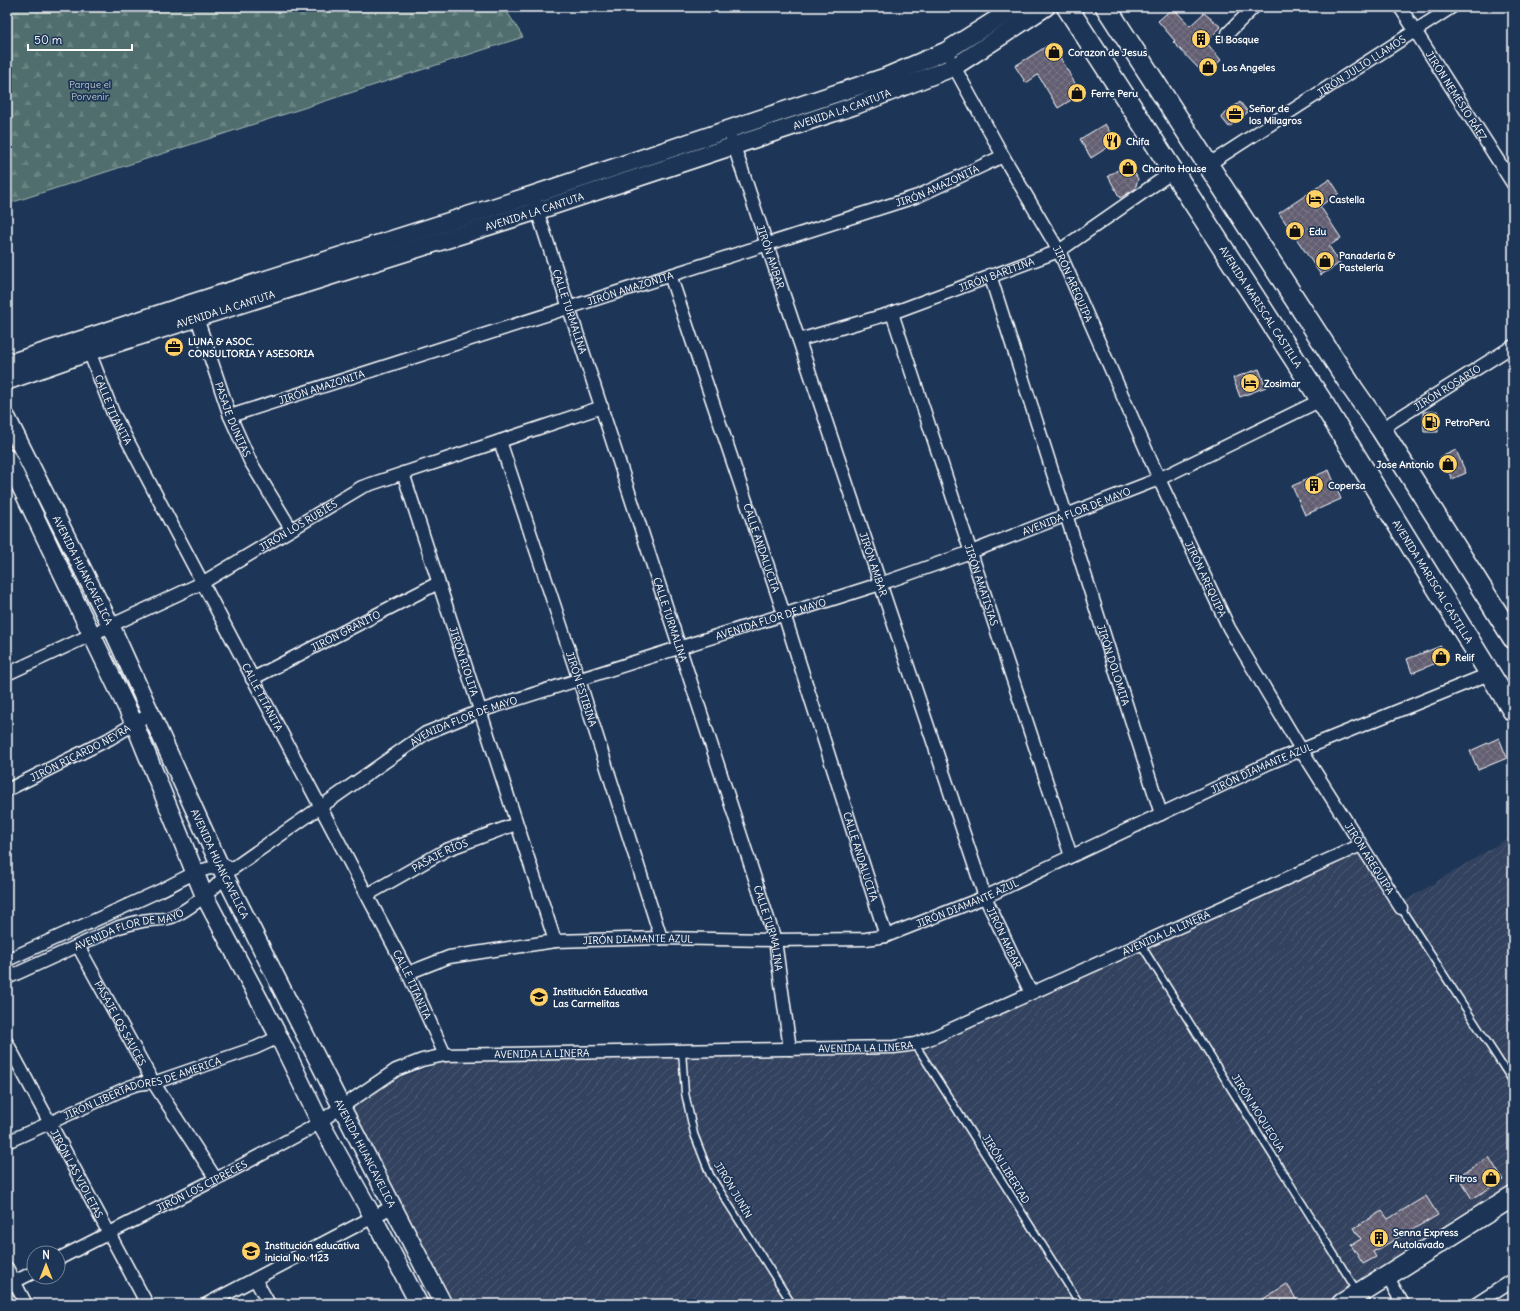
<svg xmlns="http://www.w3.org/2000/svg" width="1520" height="1311" viewBox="0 0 1520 1311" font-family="Delius,sans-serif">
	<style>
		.industrial { fill: url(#industrial-furrows) }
		.forest { fill: url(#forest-firs); stroke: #a7b6b6 }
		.building { fill: url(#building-cross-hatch); stroke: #fff }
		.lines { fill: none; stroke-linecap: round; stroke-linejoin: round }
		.service-casing { stroke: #fff; stroke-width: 9 }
		.minor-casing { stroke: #fff; stroke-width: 15 }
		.secondary-casing { stroke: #fff; stroke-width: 20 }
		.trunk-casing { stroke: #fff; stroke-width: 23 }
		.service { stroke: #1d3557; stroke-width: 6 }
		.minor { stroke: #1d3557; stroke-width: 12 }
		.secondary { stroke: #1d3557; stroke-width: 17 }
		.trunk { stroke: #1d3557; stroke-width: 20 }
		.labels { text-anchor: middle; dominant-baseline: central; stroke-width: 3.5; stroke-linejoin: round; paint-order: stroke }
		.poi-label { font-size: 10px; font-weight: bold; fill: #fff; stroke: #1d3557; text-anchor: start }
		.street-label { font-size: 10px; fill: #fff; stroke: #1d3557 }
		.park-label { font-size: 10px; fill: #b9c5c5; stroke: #1d3557 }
	</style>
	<defs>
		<pattern id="industrial-furrows" width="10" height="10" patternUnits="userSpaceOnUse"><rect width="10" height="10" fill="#32425f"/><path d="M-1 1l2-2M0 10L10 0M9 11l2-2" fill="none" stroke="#515e77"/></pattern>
		<pattern id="forest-firs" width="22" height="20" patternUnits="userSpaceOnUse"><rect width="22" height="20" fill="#4f6e6d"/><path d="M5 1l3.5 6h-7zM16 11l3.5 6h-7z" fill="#698483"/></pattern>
		<pattern id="building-cross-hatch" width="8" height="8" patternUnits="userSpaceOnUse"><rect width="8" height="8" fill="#645f72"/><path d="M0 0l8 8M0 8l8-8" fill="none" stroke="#7b7787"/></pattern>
	</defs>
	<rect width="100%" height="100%" fill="#1d3557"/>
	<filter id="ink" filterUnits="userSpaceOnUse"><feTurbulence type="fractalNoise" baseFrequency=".025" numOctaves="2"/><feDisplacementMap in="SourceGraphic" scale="8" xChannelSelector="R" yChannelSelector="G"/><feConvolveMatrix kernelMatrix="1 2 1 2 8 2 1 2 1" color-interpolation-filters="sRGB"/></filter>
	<g filter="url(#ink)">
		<path class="industrial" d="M1513 835V1189L1331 1304H448L346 1106 388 1082 449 1060 897 1052 1359 851 1403 902Z"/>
		<path class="forest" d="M7 7H504L523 37 7 204Z"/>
		<path class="building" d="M1173 8 1190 26 1204 13 1221 27 1206 42 1221 60 1205 75 1173 42 1175 41 1158 21Z
			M1052 43 1081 94 1058 108 1038 75 1026 83 1015 66Z
			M1240 102 1248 112 1229 127 1221 117Z
			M1105 124 1116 142 1091 158 1080 139Z
			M1129 163 1138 179 1135 189 1120 198 1108 176Z
			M1330 179 1339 193 1320 206 1341 238 1329 246 1340 263 1321 275 1279 213Z
			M1259 369 1266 387 1240 397 1233 378Z
			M1437 411 1438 432H1424L1423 412Z
			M1456 450 1466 473 1452 479 1441 457Z
			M1329 470 1341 499 1305 515 1292 486Z
			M1441 646 1446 659 1412 673 1407 659Z
			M1499 738 1507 758 1478 770 1470 751Z
			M1489 1157 1503 1180 1472 1199 1458 1176Z
			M1426 1196 1438 1215 1373 1252 1376 1257 1363 1264 1351 1245 1361 1239 1354 1228 1382 1211 1388 1219Z
			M1287 1284 1299 1304H1255Z"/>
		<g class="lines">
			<defs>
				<path id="service" d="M1401 908 1513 1082
					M1140 943 1357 1291
					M915 1044 1080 1304
					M682 1051 685 1093 694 1134 710 1175 792 1304"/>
				<g id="minor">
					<path id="s1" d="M1400 7 1513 184"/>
					<path d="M1228 33 1254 7"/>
					<path id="s2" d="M951 61 1003 156 1059 251 1159 479 1229 628 1302 751 1401 908"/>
					<path id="s3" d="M732 140 985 897 1031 993"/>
					<path id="s4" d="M1209 164 1452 7"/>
					<path id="s5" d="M535 204 775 940 790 1049"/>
					<path id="s6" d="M670 275 784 614 886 936"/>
					<path id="s7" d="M990 275 1161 814"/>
					<path id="s8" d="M195 312 230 416 250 461 291 529"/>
					<path id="s9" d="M892 313 1071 856"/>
					<path id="s10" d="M799 340 892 313 1059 251 1174 171"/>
					<path id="s11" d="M87 346 113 413 408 973 445 1055"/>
					<path id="s12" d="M230 416 918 196 1003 156"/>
					<path id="s13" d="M1381 429 1513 346"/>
					<path id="s14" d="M500 441 579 680 661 938"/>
					<path id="s15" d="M403 473 555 941"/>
					<path id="s16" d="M7 674 202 583 362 487 602 407"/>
					<path id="s17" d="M252 679 438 583"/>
					<path id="s18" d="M7 790 109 739 152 713"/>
					<path id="s19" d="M367 895 446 850 516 824"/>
					<path id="s20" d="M78 946 153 1082 216 1179"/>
					<path d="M7 960C57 937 107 915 157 892 181 881 200 866 227 866"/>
					<path id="s21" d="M408 973 449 957 555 941 661 938 775 940 866 939 886 936 985 897 1269 763 1489 674"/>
					<path id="s22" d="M7 978 119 927C129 924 139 921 149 920 155 919 162 920 168 918 182 915 219 887 225 874L426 733 480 711 880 584 971 552 1159 479 1321 400"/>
					<path id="s23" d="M7 1043 147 1304"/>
					<path id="s24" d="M7 1142 129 1087 138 1084 159 1081 255 1048 279 1037"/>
					<path id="s25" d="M58 1259 216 1179 309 1129 396 1070 422 1060 445 1055 894 1047 915 1044 934 1037 1361 845"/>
					<path d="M7 1268 26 1304"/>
					<path d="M1387 1276 1403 1304"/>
					<path d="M255 1279 269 1304"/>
					<path d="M8 1285 34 1272"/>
					<path d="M207 1304 392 1207"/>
					<path d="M1476 1304 1513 1280"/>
				</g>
				<g id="secondary">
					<path d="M7 364 192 303 532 195 885 77 946 51 1016 7"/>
					<path id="s26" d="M7 381 89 352 537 211 854 106 954 67 1046 7"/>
					<path id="s27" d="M7 418 111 626 220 866 341 1106 443 1304"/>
					<path d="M7 458 135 725 204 895 279 1037 320 1122 373 1217 419 1304"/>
				</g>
				<g id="trunk">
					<path id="s28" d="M1067 7 1321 400 1513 711"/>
					<path d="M1106 7 1353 389 1381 429 1513 638"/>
					<path d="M1342 1304 1513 1196"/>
				</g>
			</defs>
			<use href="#service" class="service-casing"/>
			<use href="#minor" class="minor-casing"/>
			<use href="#secondary" class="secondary-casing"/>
			<use href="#trunk" class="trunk-casing"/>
			<use href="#service" class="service"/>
			<use href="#minor" class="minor"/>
			<use href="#secondary" class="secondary"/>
			<use href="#trunk" class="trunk"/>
		</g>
	</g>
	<defs>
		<symbol id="building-disc" viewBox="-11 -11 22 22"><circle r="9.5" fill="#ffd166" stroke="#1d3557"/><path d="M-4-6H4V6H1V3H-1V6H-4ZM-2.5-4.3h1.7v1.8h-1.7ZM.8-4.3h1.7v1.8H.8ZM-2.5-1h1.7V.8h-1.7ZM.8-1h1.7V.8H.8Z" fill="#111"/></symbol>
		<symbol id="shop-disc" viewBox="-11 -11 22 22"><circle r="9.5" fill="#ffd166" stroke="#1d3557"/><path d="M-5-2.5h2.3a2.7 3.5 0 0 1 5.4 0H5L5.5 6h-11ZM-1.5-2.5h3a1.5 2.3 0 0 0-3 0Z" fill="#111"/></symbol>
		<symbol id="office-disc" viewBox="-11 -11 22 22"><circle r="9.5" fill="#ffd166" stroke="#1d3557"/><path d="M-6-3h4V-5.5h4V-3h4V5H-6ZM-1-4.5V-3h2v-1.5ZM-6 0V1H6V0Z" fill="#111"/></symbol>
		<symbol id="restaurant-disc" viewBox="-11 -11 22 22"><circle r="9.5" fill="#ffd166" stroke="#1d3557"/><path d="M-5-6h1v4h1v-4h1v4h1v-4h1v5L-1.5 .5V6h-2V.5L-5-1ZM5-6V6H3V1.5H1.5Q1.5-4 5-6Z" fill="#111"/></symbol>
		<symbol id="hotel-disc" viewBox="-11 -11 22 22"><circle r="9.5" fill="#ffd166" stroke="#1d3557"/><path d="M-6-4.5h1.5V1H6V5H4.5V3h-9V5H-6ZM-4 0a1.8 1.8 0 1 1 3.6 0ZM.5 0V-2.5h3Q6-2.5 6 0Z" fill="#111"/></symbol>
		<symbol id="fuel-disc" viewBox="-11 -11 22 22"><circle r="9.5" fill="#ffd166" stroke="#1d3557"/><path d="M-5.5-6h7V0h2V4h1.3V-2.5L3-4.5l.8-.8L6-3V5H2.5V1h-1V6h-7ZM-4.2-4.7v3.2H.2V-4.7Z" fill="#111"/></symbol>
		<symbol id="school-disc" viewBox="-11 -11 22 22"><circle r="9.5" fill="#ffd166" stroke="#1d3557"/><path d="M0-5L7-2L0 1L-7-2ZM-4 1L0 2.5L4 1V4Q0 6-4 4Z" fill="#111"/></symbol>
	</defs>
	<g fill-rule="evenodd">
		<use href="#building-disc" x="1190" y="28" width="22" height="22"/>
		<use href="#shop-disc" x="1043" y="41" width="22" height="22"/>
		<use href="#shop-disc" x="1197" y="56" width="22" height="22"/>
		<use href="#shop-disc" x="1066" y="82" width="22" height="22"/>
		<use href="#office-disc" x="1224" y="103" width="22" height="22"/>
		<use href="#restaurant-disc" x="1101" y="130" width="22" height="22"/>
		<use href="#shop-disc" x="1117" y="157" width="22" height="22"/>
		<use href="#hotel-disc" x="1304" y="188" width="22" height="22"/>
		<use href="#shop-disc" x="1284" y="220" width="22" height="22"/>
		<use href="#shop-disc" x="1314" y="250" width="22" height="22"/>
		<use href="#office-disc" x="163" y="336" width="22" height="22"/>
		<use href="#hotel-disc" x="1239" y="372" width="22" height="22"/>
		<use href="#fuel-disc" x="1420" y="411" width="22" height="22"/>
		<use href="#shop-disc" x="1437" y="453" width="22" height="22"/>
		<use href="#building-disc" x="1303" y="474" width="22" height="22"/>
		<use href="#shop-disc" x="1430" y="646" width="22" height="22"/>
		<use href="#school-disc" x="528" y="986" width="22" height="22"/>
		<use href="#shop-disc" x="1480" y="1167" width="22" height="22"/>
		<use href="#building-disc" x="1368" y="1227" width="22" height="22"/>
		<use href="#school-disc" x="240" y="1240" width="22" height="22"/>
	</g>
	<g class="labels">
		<g class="poi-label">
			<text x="1215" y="39">El Bosque</text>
			<text x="1068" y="52">Corazon de Jesus</text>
			<text x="1222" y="67">Los Angeles</text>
			<text x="1091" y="93">Ferre Peru</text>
			<text x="1249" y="108">Señor de<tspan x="1249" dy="12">los Milagros</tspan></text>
			<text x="1126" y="141">Chifa</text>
			<text x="1142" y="168">Charito House</text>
			<text x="1329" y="199">Castella</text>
			<text x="1309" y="231">Edu</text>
			<text x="1339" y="255">Panadería &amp;<tspan x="1339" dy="12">Pastelería</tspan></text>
			<text x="188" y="341">LUNA &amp; ASOC.<tspan x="188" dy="12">CONSULTORIA Y ASESORIA</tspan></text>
			<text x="1264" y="383">Zosimar</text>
			<text x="1445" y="422">PetroPerú</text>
			<text x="1434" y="464" text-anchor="end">Jose Antonio</text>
			<text x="1328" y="485">Copersa</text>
			<text x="1455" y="657">Relif</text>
			<text x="553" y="991">Institución Educativa<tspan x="553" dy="12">Las Carmelitas</tspan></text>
			<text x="1477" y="1178" text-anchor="end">Filtros</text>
			<text x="1393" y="1232">Senna Express<tspan x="1393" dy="12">Autolavado</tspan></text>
			<text x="265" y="1245">Institución educativa<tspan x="265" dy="12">inicial No. 1123</tspan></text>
		</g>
		<g class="street-label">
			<text stroke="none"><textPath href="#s4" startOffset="181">JIRÓN JULIO LLAMOS</textPath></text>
			<text stroke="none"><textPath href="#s1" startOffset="105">JIRÓN NEMESIO RÁEZ</textPath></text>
			<text stroke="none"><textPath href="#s26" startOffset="878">AVENIDA LA CANTUTA</textPath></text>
			<text stroke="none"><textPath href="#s12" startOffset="744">JIRÓN AMAZONITA</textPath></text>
			<text stroke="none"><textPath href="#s26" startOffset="554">AVENIDA LA CANTUTA</textPath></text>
			<text stroke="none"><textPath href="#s3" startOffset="123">JIRÓN AMBAR</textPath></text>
			<text stroke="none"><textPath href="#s10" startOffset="208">JIRÓN BARITINA</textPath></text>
			<text stroke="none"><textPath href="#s2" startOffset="254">JIRÓN AREQUIPA</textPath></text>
			<text stroke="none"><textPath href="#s12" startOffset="420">JIRÓN AMAZONITA</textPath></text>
			<text stroke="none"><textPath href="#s28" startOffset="357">AVENIDA MARISCAL CASTILLA</textPath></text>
			<text stroke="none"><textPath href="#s26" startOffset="230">AVENIDA LA CANTUTA</textPath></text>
			<text stroke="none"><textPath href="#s5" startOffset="113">CALLE TURMALINA</textPath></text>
			<text stroke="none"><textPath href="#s12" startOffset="96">JIRÓN AMAZONITA</textPath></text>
			<text stroke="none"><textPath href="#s13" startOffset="78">JIRÓN ROSARIO</textPath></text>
			<text stroke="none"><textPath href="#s11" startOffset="69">CALLE TITANITA</textPath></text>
			<text stroke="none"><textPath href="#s8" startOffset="114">PASAJE DUNITAS</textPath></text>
			<text stroke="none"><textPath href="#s22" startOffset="1179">AVENIDA FLOR DE MAYO</textPath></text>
			<text stroke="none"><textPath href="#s16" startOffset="327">JIRÓN LOS RUBÍES</textPath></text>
			<text stroke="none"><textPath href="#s6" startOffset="288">CALLE ANDALUCITA</textPath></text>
			<text stroke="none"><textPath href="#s3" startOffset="447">JIRÓN AMBAR</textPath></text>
			<text stroke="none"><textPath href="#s27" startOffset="170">AVENIDA HUANCAVELICA</textPath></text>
			<text stroke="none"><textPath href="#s2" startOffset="578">JIRÓN AREQUIPA</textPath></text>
			<text stroke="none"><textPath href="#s28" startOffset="681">AVENIDA MARISCAL CASTILLA</textPath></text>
			<text stroke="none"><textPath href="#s9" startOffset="286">JIRÓN AMATISTAS</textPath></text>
			<text stroke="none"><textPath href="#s22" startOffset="855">AVENIDA FLOR DE MAYO</textPath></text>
			<text stroke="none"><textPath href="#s5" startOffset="437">CALLE TURMALINA</textPath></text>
			<text stroke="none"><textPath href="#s17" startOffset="105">JIRÓN GRANITO</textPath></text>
			<text stroke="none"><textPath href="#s15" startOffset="198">JIRÓN RIOLITA</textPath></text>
			<text stroke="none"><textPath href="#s7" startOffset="409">JIRÓN DOLOMITA</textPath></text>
			<text stroke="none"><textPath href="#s14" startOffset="261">JIRÓN ESTIBINA</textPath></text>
			<text stroke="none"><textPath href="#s11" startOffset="393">CALLE TITANITA</textPath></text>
			<text stroke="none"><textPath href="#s22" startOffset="531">AVENIDA FLOR DE MAYO</textPath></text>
			<text stroke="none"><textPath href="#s18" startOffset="82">JIRÓN RICARDO NEYRA</textPath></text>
			<text stroke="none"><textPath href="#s21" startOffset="894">JIRÓN DIAMANTE AZUL</textPath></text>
			<text stroke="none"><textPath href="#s19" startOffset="83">PASAJE RÍOS</textPath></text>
			<text stroke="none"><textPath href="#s6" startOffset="612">CALLE ANDALUCITA</textPath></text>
			<text stroke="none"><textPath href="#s2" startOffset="902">JIRÓN AREQUIPA</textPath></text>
			<text stroke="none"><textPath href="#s27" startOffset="494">AVENIDA HUANCAVELICA</textPath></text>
			<text stroke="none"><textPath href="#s21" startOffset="570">JIRÓN DIAMANTE AZUL</textPath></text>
			<text stroke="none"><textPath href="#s5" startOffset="761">CALLE TURMALINA</textPath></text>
			<text stroke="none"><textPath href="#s22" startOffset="132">AVENIDA FLOR DE MAYO</textPath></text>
			<text stroke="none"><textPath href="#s25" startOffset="1184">AVENIDA LA LINERA</textPath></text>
			<text stroke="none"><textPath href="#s3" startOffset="843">JIRÓN AMBAR</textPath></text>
			<text stroke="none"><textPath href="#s21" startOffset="234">JIRÓN DIAMANTE AZUL</textPath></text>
			<text stroke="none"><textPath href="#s11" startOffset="717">CALLE TITANITA</textPath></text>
			<text stroke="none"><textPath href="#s20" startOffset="88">PASAJE LOS SAUCES</textPath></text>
			<text stroke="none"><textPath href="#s25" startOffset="860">AVENIDA LA LINERA</textPath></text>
			<text stroke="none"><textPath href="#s25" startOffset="536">AVENIDA LA LINERA</textPath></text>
			<text stroke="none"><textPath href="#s24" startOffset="146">JIRÓN LIBERTADORES DE AMERICA</textPath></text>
			<text transform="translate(1258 1113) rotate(58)">JIRÓN MOQUEOUA</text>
			<text stroke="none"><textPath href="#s27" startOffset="818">AVENIDA HUANCAVELICA</textPath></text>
			<text transform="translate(1006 1169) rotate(58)">JIRÓN LIBERTAD</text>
			<text stroke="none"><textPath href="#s23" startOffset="148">JIRÓN LAS VIOLETAS</textPath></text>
			<text stroke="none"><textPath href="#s25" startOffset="161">JIRÓN LOS CIPRECES</textPath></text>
			<text transform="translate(733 1190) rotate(59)">JIRÓN JUNÍN</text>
		</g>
		<g class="park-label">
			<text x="90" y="84">Parque el<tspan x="90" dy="12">Porvenir</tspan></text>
		</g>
	</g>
	<rect width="1520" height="1311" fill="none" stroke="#1d3557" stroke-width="24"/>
	<rect x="12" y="12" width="1496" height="1287" fill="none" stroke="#fff" stroke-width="1.5" filter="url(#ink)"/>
	<g transform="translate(46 1265)"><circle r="19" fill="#1d3557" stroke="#77869a"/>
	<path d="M0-3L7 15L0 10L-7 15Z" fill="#ffd166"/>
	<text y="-6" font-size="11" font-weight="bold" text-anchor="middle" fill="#ffffff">N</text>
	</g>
	<path d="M28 44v6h104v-6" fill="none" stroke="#ffffff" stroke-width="2"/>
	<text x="34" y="44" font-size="12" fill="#ffffff" stroke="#1d3557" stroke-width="3" paint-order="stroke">50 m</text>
</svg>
